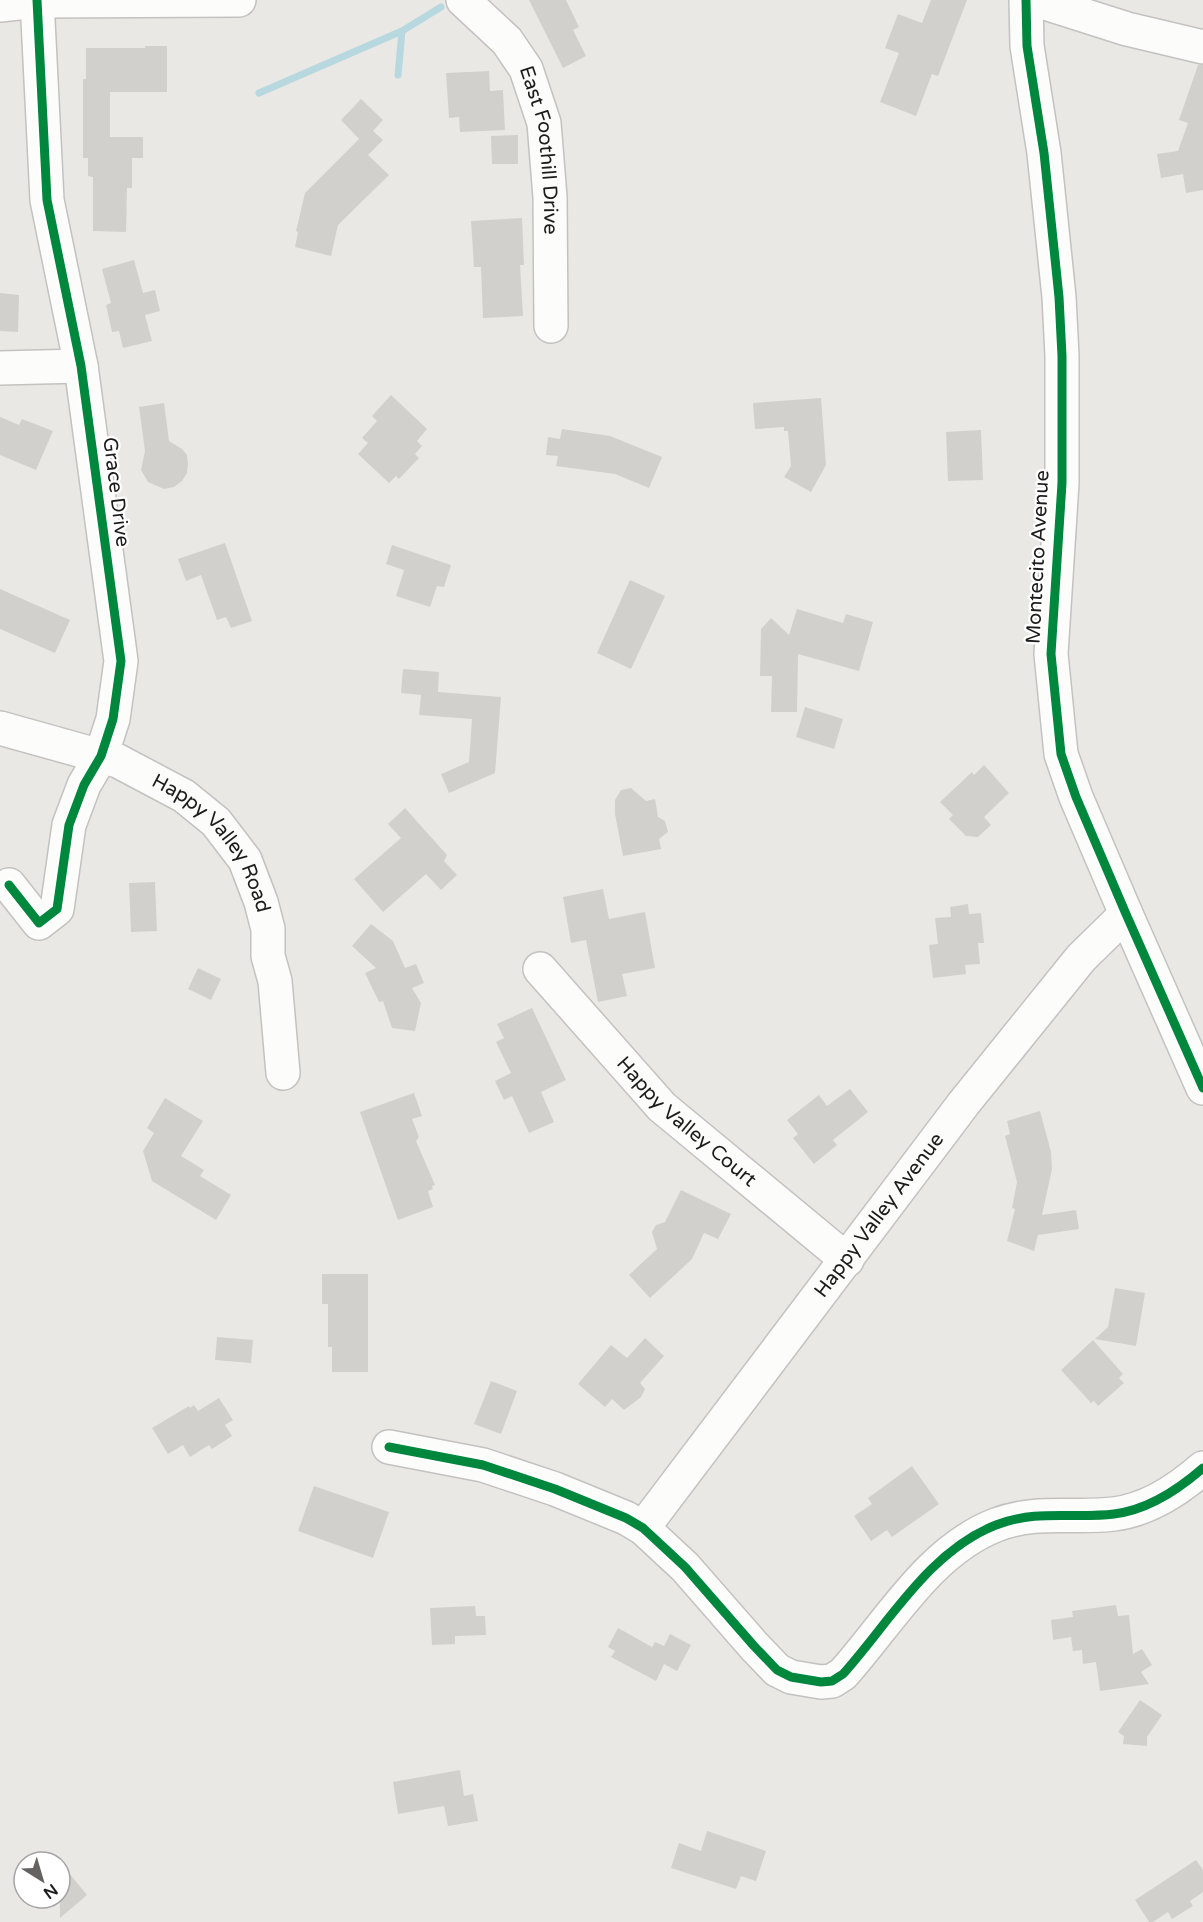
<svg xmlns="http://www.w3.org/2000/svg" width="1203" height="1922" viewBox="0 0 1203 1922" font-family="'Varela Round',sans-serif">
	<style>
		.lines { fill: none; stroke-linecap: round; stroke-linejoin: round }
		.stream { stroke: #b6d8de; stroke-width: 7 }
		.building { fill: #d2d0cd }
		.minor-casing { stroke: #c3c2c0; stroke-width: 36 }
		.minor { stroke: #fcfcfb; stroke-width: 33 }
		.cycleway-casing { stroke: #fff; stroke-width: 13 }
		.cycleway { stroke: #00873e; stroke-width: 9 }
		.labels { text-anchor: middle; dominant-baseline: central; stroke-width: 4.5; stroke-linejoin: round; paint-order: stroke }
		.street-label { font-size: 20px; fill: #1c1c1c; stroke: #fff }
	</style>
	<rect width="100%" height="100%" fill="#eae8e4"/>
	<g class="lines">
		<path class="stream" d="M398 75 402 31 441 7
			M259 93 402 31"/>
	</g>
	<path class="building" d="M529 0H566L579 27 573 30 586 56 563 68Z
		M931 0H967L938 76 932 74 916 116 880 102 899 53 885 48 898 14 922 23Z
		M145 46H167V92H110V137H143V158H132V188H127L126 232 93 231V177L88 176V158H83V79H86V48H145Z
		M1198 65H1203V190L1186 193 1183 174 1161 178 1157 154 1178 151 1188 123 1179 120Z
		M489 71 490 91 503 90 505 130 460 132 459 117 449 118 446 73Z
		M361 99 383 120 373 131 383 140 368 155 389 175 338 225 331 256 295 247 298 232 296 231 305 193 359 139 341 120Z
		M518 135V164H492L491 136Z
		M522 218 524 265H520L523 316 483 318 481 267H474L471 221Z
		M134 260 143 293 155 290 160 311 145 315 152 341 123 348 119 331 112 332 106 305 111 303 102 269Z
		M0 293 19 295 18 332 0 331Z
		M391 395 427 429 417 441 422 446 415 454 419 458 399 479 396 476 389 483 358 454 368 443 362 438 377 421 372 416Z
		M821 398 826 465 811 492 784 477 791 466 788 431H784V427L755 429 753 403Z
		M164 403 169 441 182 449 187 455 188 464 187 473 182 481 174 487 164 489 148 482 141 470 145 451 139 407Z
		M0 417 19 425 22 419 53 431 36 470 0 455Z
		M562 429 610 436 662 457 649 488 615 474 556 466 558 456 546 455 548 437 560 439Z
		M981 430 983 480 948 481 946 432Z
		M225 543 252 621 231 628 226 617 217 620 201 575 186 581 178 559Z
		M392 545 451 565 444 587 437 586 430 607 396 596 404 570 386 564Z
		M630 580 665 596 631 669 597 653Z
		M0 589 70 620 55 653 0 629Z
		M797 609 843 623 846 614 873 622 859 671 798 654 797 712H771L772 676H760L761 629 771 618 789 635Z
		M403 669 439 672 438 692 501 697 495 773 449 793 441 774 469 762 472 719 419 715 421 695 401 693Z
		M805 707 843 719 834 749 796 737Z
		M984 765 1009 793 984 817 991 825 978 837 966 836 949 819 953 815 940 802 972 772 974 775Z
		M631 788 646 801 655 799 658 817 665 821 668 832 659 839 661 849 623 856 615 814V800L621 790Z
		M405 808 447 855 444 861 457 875 441 890 426 874 383 912 354 879 401 838 388 824Z
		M155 882 157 931 131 932 129 883Z
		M603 889 609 919 645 912 655 968 622 974 627 996 598 1002 586 940 571 943 563 897Z
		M968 904 969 914 981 913 984 943H978L980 964 965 965 966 974 933 978 929 945 938 944 935 918 951 917 950 907Z
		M371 924 393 941 405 968 416 964 424 983 412 988 421 1003 415 1031 392 1028 383 1001 379 1002 365 973 376 968 352 946Z
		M198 968 221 979 211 1000 188 989Z
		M532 1008 566 1080 541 1092 554 1122 529 1133 512 1096 504 1100 495 1081 511 1073 496 1042 504 1038 497 1024Z
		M850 1089 868 1112 833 1140 837 1145 814 1164 793 1138 798 1134 787 1120 819 1095 827 1106Z
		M414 1093 422 1116 412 1119 419 1137 416 1141 435 1185 432 1186 433 1189 428 1191 433 1207 398 1220 360 1112Z
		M165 1098 203 1121 181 1156 204 1170 200 1176 231 1195 216 1220 152 1181 143 1151 154 1133 147 1128Z
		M1040 1111 1051 1152 1052 1169 1042 1215 1076 1210 1079 1229 1038 1235 1034 1251 1007 1241 1015 1209 1012 1208 1017 1182 1005 1136 1010 1134 1007 1121Z
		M681 1190 731 1214 718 1239 704 1233 692 1259 650 1298 629 1275 657 1249 652 1232 656 1225 665 1222Z
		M322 1274H368V1372H332V1347H328V1304H322Z
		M1115 1288 1145 1293 1136 1346 1095 1339 1108 1327Z
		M217 1337 253 1340 251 1363 215 1360Z
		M645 1338 664 1356 640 1383 645 1389 641 1397 636 1401 624 1410 612 1399 605 1407 578 1384 611 1345 627 1358Z
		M1093 1340 1123 1374 1119 1378 1124 1383 1098 1406 1094 1401 1091 1403 1061 1370Z
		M491 1381 517 1391 501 1434 474 1424Z
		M219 1398 233 1420 225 1425 232 1436 212 1449 209 1445 190 1457 183 1445 168 1454 152 1428 189 1406 190 1408 194 1405 198 1411Z
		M912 1466 939 1504 892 1537 887 1530 871 1541 854 1516 872 1504 868 1498Z
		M314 1486 389 1512 373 1558 298 1531Z
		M1116 1605 1118 1616 1129 1615 1133 1654 1142 1649 1152 1665 1141 1672 1149 1684 1100 1691 1096 1662 1083 1664 1082 1650 1073 1651 1071 1637 1053 1640 1051 1620 1073 1617 1072 1611Z
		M475 1606 476 1616H485L486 1635 455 1636V1644L432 1645 430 1608Z
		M618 1628 652 1647 655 1642 664 1646 670 1634 691 1645 677 1671 664 1664 656 1681 611 1657 615 1651 608 1647Z
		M1140 1700 1162 1715 1147 1737V1746L1123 1744 1124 1736 1118 1732Z
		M460 1770 464 1796 473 1794 478 1821 448 1826 444 1806 398 1814 393 1782Z
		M707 1831 766 1851 756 1881 741 1876 736 1889 671 1868 679 1843 701 1851Z
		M1196 1860 1203 1870V1892L1190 1901 1193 1906 1172 1919 1168 1912 1153 1922H1149L1135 1900Z
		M60 1862 87 1895 60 1918Z"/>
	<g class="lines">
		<defs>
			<g id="minor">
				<path id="s1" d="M463 0 507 41 526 69 544 123 550 197 551 326"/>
				<path d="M1026 0 1027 46 1044 153 1059 297 1062 356V483L1051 654 1061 754 1076 797 1126 914 1203 1088"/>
				<path d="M1036 0 1127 29 1203 47"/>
				<path d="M0 5 37 1 239 0"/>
				<path d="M0 368 81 366"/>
				<path id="s2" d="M0 728 118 761 184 796 216 822 245 860 261 902 268 929V956L275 981 283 1073"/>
				<path d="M9 885 39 923 57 909 69 825 84 785 101 756 113 719 121 661 81 366 47 200 37 0"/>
				<path id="s3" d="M540 969 662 1107 847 1260"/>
				<path d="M389 1447 483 1465 555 1489 626 1518 643 1528 685 1567 754 1646 777 1670 791 1677 821 1682 832 1681 843 1674C889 1623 929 1551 996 1525 1038 1509 1073 1519 1114 1514 1147 1510 1179 1489 1203 1468"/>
				<path id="s4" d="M643 1528 964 1103 1081 958 1126 914"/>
			</g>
		</defs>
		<use href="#minor" class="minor-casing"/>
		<use href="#minor" class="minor"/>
		<defs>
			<path id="cycleway" d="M1026 0 1027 46 1044 153 1059 297 1062 356V483L1051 654 1061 754 1076 797 1126 914 1203 1088
				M9 885 39 923 57 909 69 825 84 785 101 756 113 719 121 661 81 366 47 200 37 0
				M389 1447 483 1465 555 1489 626 1518 643 1528 685 1567 754 1646 777 1670 791 1677 821 1682 832 1681 843 1674C889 1623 929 1551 996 1525 1038 1509 1073 1519 1114 1514 1147 1510 1179 1489 1203 1468"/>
		</defs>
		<use href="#cycleway" class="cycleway-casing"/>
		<use href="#cycleway" class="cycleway"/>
	</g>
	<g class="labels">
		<g class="street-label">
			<text stroke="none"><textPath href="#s1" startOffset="177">East Foothill Drive</textPath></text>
			<text transform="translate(116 492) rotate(83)">Grace Drive</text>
			<text transform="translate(1038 557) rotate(-87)">Montecito Avenue</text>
			<text stroke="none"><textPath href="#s2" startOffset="252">Happy Valley Road</textPath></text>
			<text stroke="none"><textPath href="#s3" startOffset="212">Happy Valley Court</textPath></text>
			<text stroke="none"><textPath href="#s4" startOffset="392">Happy Valley Avenue</textPath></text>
		</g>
	</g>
	<g transform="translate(42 1880) rotate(143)"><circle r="28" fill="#ffffff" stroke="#a4a4a4" stroke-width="1.5"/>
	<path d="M0-4.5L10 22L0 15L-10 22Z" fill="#646362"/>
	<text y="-9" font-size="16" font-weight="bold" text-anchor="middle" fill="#1c1c1c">N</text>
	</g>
</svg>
